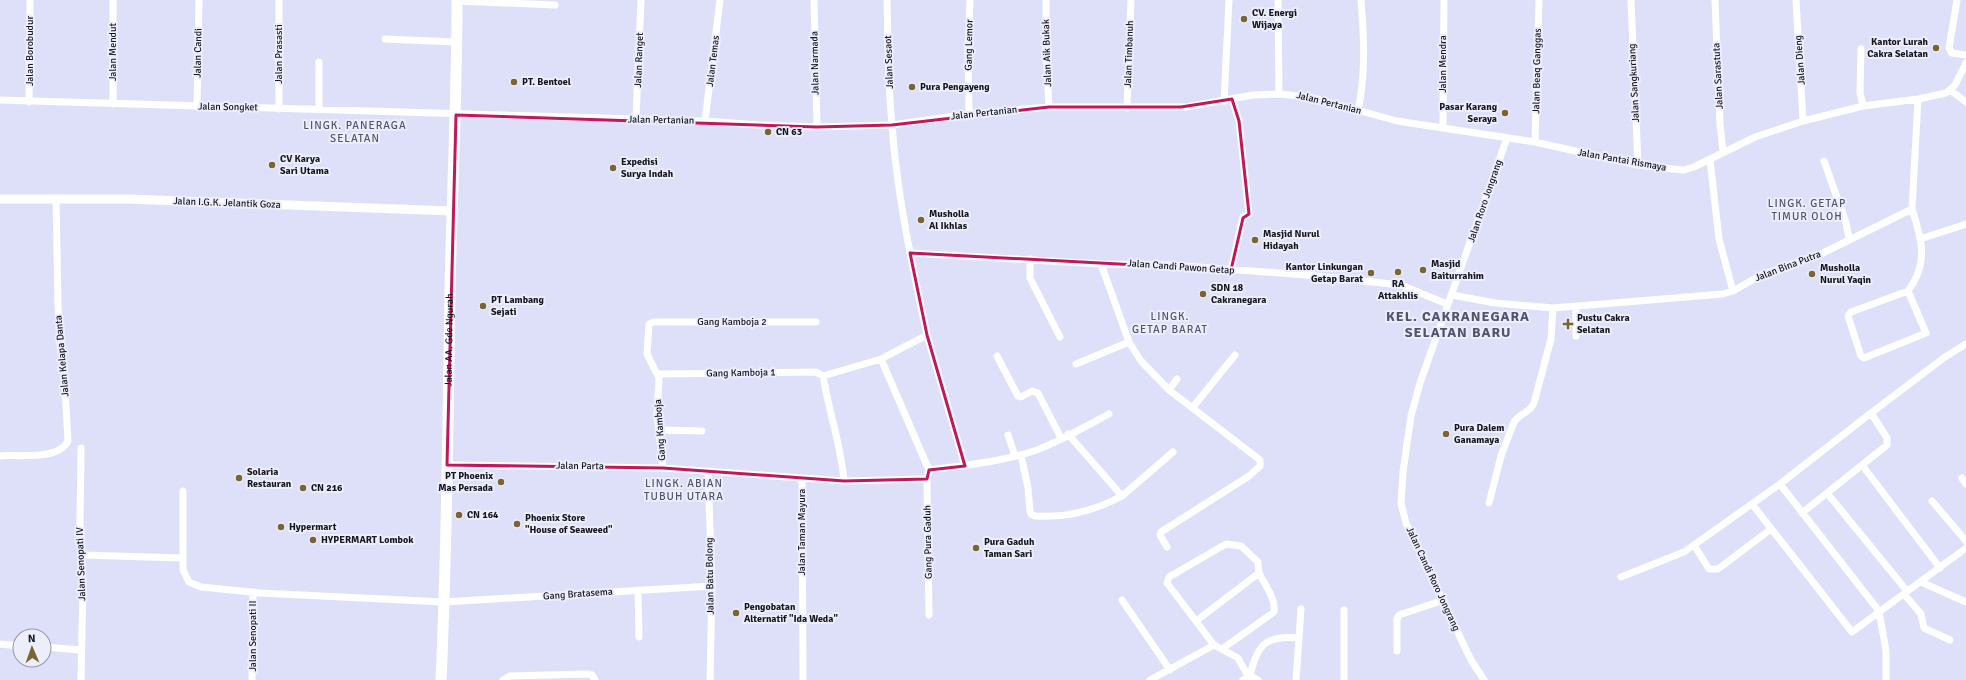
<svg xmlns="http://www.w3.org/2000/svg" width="1966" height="680" viewBox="0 0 1966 680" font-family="Signika,sans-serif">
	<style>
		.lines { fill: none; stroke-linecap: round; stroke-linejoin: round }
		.minor { stroke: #fff; stroke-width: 7 }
		.tertiary { stroke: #fff; stroke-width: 9 }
		.primary { stroke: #fff; stroke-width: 11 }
		.marked { fill: none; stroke: #c2185b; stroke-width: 3; stroke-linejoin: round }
		.poi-dot { fill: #796534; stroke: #edeefb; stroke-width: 1.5 }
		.labels { text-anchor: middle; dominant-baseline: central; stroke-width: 4; stroke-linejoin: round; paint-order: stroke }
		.poi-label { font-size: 10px; font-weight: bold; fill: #161621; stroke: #edeefb; text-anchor: start }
		.street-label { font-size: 10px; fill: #161621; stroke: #edeefb }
		.neighbourhood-label { font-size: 11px; letter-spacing: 1px; fill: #53536e; stroke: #edeefb }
		.district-label { font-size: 14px; font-weight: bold; letter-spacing: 1px; fill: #53536e; stroke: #edeefb }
	</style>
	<rect width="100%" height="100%" fill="#dee0fa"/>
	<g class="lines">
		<path class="minor" d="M814 0 817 127
			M887 0C888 41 888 83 892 125 897 195 912 265 927 335L881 359 929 470
			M1046 0V50L1049 107
			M1278 0 1279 94
			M1631 0 1638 165
			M1715 0 1720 124 1723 152
			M1796 0 1803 121
			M1957 0 1949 48 1952 53 1966 55
			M457 1 555 5
			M385 39 456 42
			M1861 49 1860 92 1863 106
			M319 62V109
			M1950 90 1966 102
			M0 100 705 121 759 125 817 127 892 125 969 114 1049 107H1186L1253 95 1279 94 1310 97 1397 121 1535 142 1638 165 1673 169 1684 170 1694 167 1755 137 1803 121 1863 106 1918 99 1946 93 1955 85 1966 63
			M1224 101 1229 0
			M29 102 30 0
			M113 104V0
			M197 107 199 0
			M1127 108 1131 0
			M279 109V0
			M1358 110C1366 74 1364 37 1361 0
			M969 114 968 50 970 0
			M636 119 641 0
			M705 121 720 0
			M1443 128 1444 0
			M1535 142 1539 0
			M1710 160 1719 239 1733 291
			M1824 161 1846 223 1849 238
			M1920 239 1966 224
			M910 253 1101 264 1170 265 1306 275 1401 285 1447 304
			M1030 259V278L1060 337
			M1101 264 1129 342 1141 361 1169 390 1260 460V466L1249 476 1161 532 1160 535 1167 547
			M1231 270 1243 217 1249 214 1239 121 1232 99
			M1908 291 1926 333 1864 358 1861 356 1848 316 1851 312 1908 291C1929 263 1922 240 1912 209
			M1452 295 1495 303 1553 308 1723 294 1733 291 1761 275 1821 254 1912 209 1918 99
			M1576 307V336
			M927 335 965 466
			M997 356 1018 396 1021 397 1032 391 1038 393 1061 438
			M1076 364 1129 342
			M658 374 816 372 823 376
			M823 376C829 413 841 444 844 481
			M823 376 881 359
			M1169 390 1177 379
			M1193 407 1235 355
			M660 430 702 431
			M1068 434 1122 496 1173 452
			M1008 435 1015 456
			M81 448 80 523 83 586 81 680
			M1021 455 1028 488 1030 511 1031 514 1035 516C1065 518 1096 510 1122 496
			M0 456C19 454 58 461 68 441L64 371 60 344 58 304 56 198
			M447 465 663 468 802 478 803 680
			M1862 465 1940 568
			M663 468 657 414 659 378 647 354 649 324 654 322H816
			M929 470C960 466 990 463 1020 455 1047 449 1084 427 1109 414
			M929 470 927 479 929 615
			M708 472 712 586 710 680
			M802 478 844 481 927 479
			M1962 478 1966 484
			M1780 484 1879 611 1886 651V680
			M183 491V570L189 582 201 587 260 593 444 602 712 586
			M1827 493 1907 591
			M1932 501 1966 541
			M1489 503 1501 456 1514 422C1520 413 1530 413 1534 403L1551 339 1553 308
			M1752 504 1852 632 1966 548
			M1802 513 1887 445V438L1871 413 1945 357 1966 344
			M1771 529 1718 569H1709L1694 545 1780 484 1871 413
			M81 555 183 558
			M1621 577 1684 552 1694 545
			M1921 582 1966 602
			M638 590 639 637
			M1904 594 1921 614 1924 628 1950 640
			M1122 600 1170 670
			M1196 621 1259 573 1258 562 1241 546 1226 544 1169 577 1167 583 1214 645 1238 658 1248 676
			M0 644 20 646
			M44 647 81 650
			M1222 649 1274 612C1276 599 1265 585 1259 573
			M1397 651V619L1399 615 1444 600
			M1250 676C1257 644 1266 635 1299 638
			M252 680 253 592
			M503 680 510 676 587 674 592 675 595 680
			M1150 680 1214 645
			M1243 680 1251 676 1258 680
			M1296 680 1301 609
			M1344 680V610
			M1484 680 1471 660 1406 523 1401 503 1403 472 1411 416 1420 383 1507 138"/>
		<path class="tertiary" d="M0 199H127L453 211"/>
		<path class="primary" id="s1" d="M441 680C447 550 448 420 450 290 452 194 457 97 457 0"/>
	</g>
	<path class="marked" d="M1232 99 1239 121 1249 214 1243 218 1231 270 910 253 927 335 965 466 929 470 927 479 844 481 663 468 447 465 456 115 817 127 892 125 1049 107H1181Z"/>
	<g class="poi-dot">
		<circle cx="1244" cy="19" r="4"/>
		<circle cx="1936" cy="48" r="4"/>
		<circle cx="514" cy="82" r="4"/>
		<circle cx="912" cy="87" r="4"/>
		<circle cx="1505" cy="113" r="4"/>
		<circle cx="768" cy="132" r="4"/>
		<circle cx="272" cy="165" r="4"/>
		<circle cx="613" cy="168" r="4"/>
		<circle cx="921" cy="220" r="4"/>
		<circle cx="1255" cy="240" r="4"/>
		<circle cx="1423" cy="270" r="4"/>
		<circle cx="1398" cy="272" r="4"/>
		<circle cx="1371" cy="273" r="4"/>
		<circle cx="1812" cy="274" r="4"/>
		<circle cx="1203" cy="294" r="4"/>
		<circle cx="483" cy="306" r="4"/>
		<path d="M1566 318h4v4h4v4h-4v4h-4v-4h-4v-4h4z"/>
		<circle cx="1446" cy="434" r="4"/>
		<circle cx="239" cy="478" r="4"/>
		<circle cx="501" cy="482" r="4"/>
		<circle cx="303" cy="488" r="4"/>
		<circle cx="459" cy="515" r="4"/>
		<circle cx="517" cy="524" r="4"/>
		<circle cx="281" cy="527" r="4"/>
		<circle cx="313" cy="540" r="4"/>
		<circle cx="976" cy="548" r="4"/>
		<circle cx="736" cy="613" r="4"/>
	</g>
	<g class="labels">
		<g class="poi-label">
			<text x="1252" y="13">CV. Energi<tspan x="1252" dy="12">Wijaya</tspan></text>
			<text x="1928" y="42" text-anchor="end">Kantor Lurah<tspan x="1928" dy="12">Cakra Selatan</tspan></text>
			<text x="522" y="82">PT. Bentoel</text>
			<text x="920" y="87">Pura Pengayeng</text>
			<text x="1497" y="107" text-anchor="end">Pasar Karang<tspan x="1497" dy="12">Seraya</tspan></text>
			<text x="776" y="132">CN 63</text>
			<text x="280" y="159">CV Karya<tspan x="280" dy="12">Sari Utama</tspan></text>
			<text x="621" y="162">Expedisi<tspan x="621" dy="12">Surya Indah</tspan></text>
			<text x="929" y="214">Musholla<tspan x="929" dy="12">Al Ikhlas</tspan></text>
			<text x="1263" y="234">Masjid Nurul<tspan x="1263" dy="12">Hidayah</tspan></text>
			<text x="1431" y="264">Masjid<tspan x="1431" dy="12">Baiturrahim</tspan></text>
			<text x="1363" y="267" text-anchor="end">Kantor Linkungan<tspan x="1363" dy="12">Getap Barat</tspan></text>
			<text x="1820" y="268">Musholla<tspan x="1820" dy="12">Nurul Yaqin</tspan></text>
			<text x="1398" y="284" text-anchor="middle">RA<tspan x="1398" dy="12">Attakhlis</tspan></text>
			<text x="1211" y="288">SDN 18<tspan x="1211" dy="12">Cakranegara</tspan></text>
			<text x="491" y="300">PT Lambang<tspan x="491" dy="12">Sejati</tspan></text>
			<text x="1577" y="318">Pustu Cakra<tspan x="1577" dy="12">Selatan</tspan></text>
			<text x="1454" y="428">Pura Dalem<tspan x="1454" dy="12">Ganamaya</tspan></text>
			<text x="247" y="472">Solaria<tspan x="247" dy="12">Restauran</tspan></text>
			<text x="493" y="476" text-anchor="end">PT Phoenix<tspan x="493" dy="12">Mas Persada</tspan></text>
			<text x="311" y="488">CN 216</text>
			<text x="467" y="515">CN 164</text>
			<text x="525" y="518">Phoenix Store<tspan x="525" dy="12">"House of Seaweed"</tspan></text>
			<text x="289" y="527">Hypermart</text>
			<text x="321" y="540">HYPERMART Lombok</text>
			<text x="984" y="542">Pura Gaduh<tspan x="984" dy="12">Taman Sari</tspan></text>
			<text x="744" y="607">Pengobatan<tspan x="744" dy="12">Alternatif "Ida Weda"</tspan></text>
		</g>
		<g class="street-label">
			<text transform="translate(969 45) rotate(-89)">Gang Lemor</text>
			<text transform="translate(30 51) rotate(-90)">Jalan Borobudur</text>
			<text transform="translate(113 52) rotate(-90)">Jalan Mendut</text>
			<text transform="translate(198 53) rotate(-89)">Jalan Candi</text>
			<text transform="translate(1047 53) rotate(-92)">Jalan Aik Bukak</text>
			<text transform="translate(279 54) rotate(-90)">Jalan Prasasti</text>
			<text transform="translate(1129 54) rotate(-88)">Jalan Timbanuh</text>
			<text transform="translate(639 60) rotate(-88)">Jalan Ranget</text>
			<text transform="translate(1800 60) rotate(-94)">Jalan Dieng</text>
			<text transform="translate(713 61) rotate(-83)">Jalan Temas</text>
			<text transform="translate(889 62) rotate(-92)">Jalan Sesaot</text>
			<text transform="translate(815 63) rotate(-91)">Jalan Narmada</text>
			<text transform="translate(1443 64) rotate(-90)">Jalan Mendra</text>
			<text transform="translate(1537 71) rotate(-89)">Jalan Beaq Ganggas</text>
			<text transform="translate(1718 76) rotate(-93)">Jalan Sarastuta</text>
			<text transform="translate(1634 83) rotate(-93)">Jalan Sangkuriang</text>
			<text transform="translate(1329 103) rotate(14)">Jalan Pertanian</text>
			<text transform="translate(228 107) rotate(1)">Jalan Songket</text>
			<text transform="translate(984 113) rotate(-6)">Jalan Pertanian</text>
			<text transform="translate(661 120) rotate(1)">Jalan Pertanian</text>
			<text transform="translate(1622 160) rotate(10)">Jalan Pantai Rismaya</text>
			<text transform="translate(1485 201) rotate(-71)">Jalan Roro Jongrang</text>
			<text transform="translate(227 203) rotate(2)">Jalan I.G.K. Jelantik Goza</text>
			<text transform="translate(1788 266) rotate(-21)">Jalan Bina Putra</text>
			<text transform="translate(1181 267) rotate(4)">Jalan Candi Pawon Getap</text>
			<text x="732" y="322">Gang Kamboja 2</text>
			<text stroke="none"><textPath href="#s1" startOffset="340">Jalan AA. Gde Ngurah</textPath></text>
			<text transform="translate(62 356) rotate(-95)">Jalan Kelapa Danta</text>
			<text transform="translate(741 373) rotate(-1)">Gang Kamboja 1</text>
			<text transform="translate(660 430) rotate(-94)">Gang Kamboja</text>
			<text transform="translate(580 466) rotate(1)">Jalan Parta</text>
			<text transform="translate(802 532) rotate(-90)">Jalan Taman Mayura</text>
			<text transform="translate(928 542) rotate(-91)">Gang Pura Gaduh</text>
			<text transform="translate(81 564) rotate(-92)">Jalan Senopati IV</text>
			<text transform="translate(710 576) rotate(-91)">Jalan Batu Bolong</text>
			<text transform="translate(1433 579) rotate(65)">Jalan Candi Roro Jongrang</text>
			<text transform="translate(578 594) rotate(-4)">Gang Bratasema</text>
			<text transform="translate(253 636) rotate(-90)">Jalan Senopati II</text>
		</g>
		<g class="neighbourhood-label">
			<text x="355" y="125">LINGK. PANERAGA<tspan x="355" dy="13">SELATAN</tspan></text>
			<text x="1807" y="203">LINGK. GETAP<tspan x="1807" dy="13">TIMUR OLOH</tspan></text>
			<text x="1170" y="316">LINGK.<tspan x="1170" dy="13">GETAP BARAT</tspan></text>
			<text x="684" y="483">LINGK. ABIAN<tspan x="684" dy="13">TUBUH UTARA</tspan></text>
		</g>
		<g class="district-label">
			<text x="1458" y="316">KEL. CAKRANEGARA<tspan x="1458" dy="16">SELATAN BARU</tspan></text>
		</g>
	</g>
	<g transform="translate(32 648) rotate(358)"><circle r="19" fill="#edeefb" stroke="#9798a4"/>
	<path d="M0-3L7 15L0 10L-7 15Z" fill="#796534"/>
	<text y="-6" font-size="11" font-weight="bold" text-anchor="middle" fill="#161621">N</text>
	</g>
</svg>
